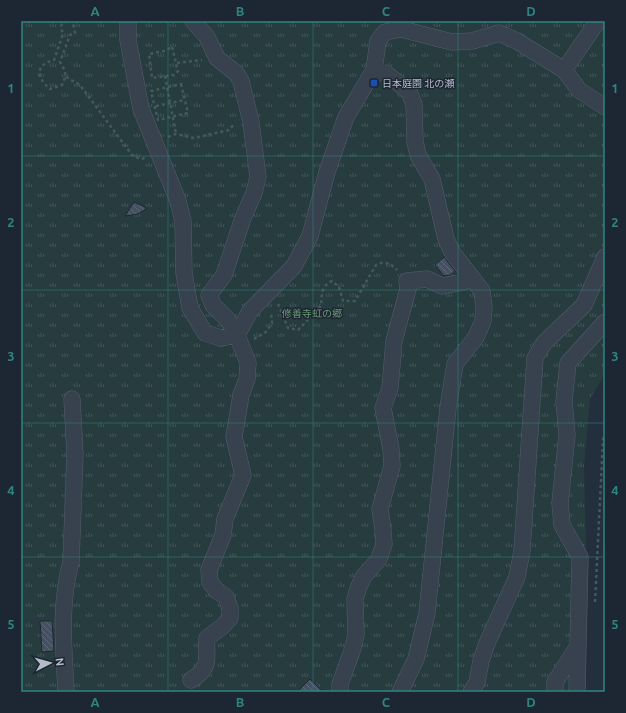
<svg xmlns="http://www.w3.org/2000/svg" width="626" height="713" viewBox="0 0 626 713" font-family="Ubuntu,'Noto Sans JP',sans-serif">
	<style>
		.park { fill: url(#park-tufts) }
		.building { fill: url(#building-back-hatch); stroke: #1f2835 }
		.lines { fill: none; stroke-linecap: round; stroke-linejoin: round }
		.minor-casing { stroke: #565f6c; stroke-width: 17 }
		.path { stroke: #44595c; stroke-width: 2.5; stroke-dasharray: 3 3; stroke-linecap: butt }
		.minor { stroke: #38414e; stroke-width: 16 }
		.grid { fill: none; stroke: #308480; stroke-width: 1; stroke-opacity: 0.55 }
		.transit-dot { fill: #1a4fb4; stroke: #1d2633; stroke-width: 1.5 }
		.labels { text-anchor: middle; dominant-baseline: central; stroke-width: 3; stroke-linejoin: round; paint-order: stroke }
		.poi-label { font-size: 10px; fill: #b4bcc9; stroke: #1d2633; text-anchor: start }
		.park-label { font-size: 10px; fill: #6b9a76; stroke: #1d2633 }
		.neatline { fill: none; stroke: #308480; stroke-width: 1.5 }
		.grid-label { font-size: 13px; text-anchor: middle; font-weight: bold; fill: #308480 }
	</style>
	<defs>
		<pattern id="park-tufts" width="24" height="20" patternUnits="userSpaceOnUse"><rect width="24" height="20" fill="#263c3f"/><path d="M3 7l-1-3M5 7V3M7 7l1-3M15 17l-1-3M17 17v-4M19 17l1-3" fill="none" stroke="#435659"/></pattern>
		<pattern id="building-back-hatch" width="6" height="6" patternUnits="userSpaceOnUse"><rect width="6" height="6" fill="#455162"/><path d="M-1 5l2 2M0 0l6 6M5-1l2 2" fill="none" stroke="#5d6877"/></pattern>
	</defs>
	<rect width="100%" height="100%" fill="#242f3e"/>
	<path class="park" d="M21 21H605V374L590 399 584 466 586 551V692H21Z"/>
	<path class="building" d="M134 202 147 208 138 214 125 216Z
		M444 257 455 271 450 275 444 276 435 265Z
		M40 621H52L54 651 42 652Z
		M310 679 323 692H297Z"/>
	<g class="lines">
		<defs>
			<path id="minor" d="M128 21V40L141 109 178 201 183 221 184 273 190 308 205 333 221 338 237 335 250 311 294 266 310 236 327 172 346 117 374 70 378 41 385 32 401 29 452 42 472 41 499 33 517 41 564 70 579 90 605 107
				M374 70 387 74 409 92 414 104 415 142 418 155 432 179 446 239 452 252 482 291 484 307 483 321 476 337 455 364 448 408 427 613 416 659 400 692
				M564 70 598 21
				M191 680C213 666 205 659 207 638L223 626 230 618V608L226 597 217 591 210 582 209 570 223 535 225 519 243 475 234 437 241 395 247 379 248 363 237 335 228 320 213 305 209 295 224 275 243 218 254 193 258 177 251 122 241 81 236 73 217 58 207 37 193 21
				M66 692C64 649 59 605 71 562L75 454 72 399
				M340 692V684L352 651 356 635 355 599 359 586 364 576 379 559 384 544 383 530 380 509 392 466 391 449 383 408 390 388 394 341 408 289 407 281 427 279 442 286 463 282 470 276
				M471 692 477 682 481 661 487 643 517 577 522 551 535 358 544 343 584 305 605 257
				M555 692V682L578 646
				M577 692 580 557 562 525 560 503 567 435 564 401 568 363 605 322"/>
		</defs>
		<use href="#minor" class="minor-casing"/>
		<path class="path" d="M67 21 62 23 61 27 63 34 54 60C35 65 36 77 50 89L62 85C67 75 66 71 60 62L70 35 75 33 73 24 74 21
			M172 47 178 71 174 75 152 78 149 54 164 51Z
			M177 63 202 60
			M165 76 176 134
			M66 77 80 85 132 155 140 159 145 158
			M181 84 188 113 158 120 151 91Z
			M156 106 185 100
			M168 137 176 134 194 138 229 130 235 123
			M278 304 288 328 298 330 321 306C322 294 321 286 332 281L339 287 343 301H355L376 265C385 260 391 264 397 270
			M254 339 266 332 272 323 271 312
			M595 602 603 440 605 434"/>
		<use href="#minor" class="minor"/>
	</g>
	<path class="grid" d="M168 21V692M313 21V692M458 21V692M21 156H605M21 290H605M21 423H605M21 557H605"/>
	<rect class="transit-dot" x="370" y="79" width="8" height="8" rx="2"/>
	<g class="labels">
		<g class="poi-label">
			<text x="382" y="83">日本庭園 北の瀬</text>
		</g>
		<g class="park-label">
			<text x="312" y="313">修善寺虹の郷</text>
		</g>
	</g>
	<rect width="626" height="713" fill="none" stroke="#1d2633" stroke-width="44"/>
	<g transform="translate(50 663) rotate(84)" stroke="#1d2633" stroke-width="3" paint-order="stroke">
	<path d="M0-3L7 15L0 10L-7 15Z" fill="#b4bcc9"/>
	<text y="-6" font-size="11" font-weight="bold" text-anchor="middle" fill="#b4bcc9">N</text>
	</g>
	<rect x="22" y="22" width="582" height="669" class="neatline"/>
	<g class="grid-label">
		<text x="95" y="16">A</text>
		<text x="240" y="16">B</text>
		<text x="386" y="16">C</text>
		<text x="531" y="16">D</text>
		<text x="11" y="93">1</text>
		<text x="615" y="93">1</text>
		<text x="11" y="227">2</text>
		<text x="615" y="227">2</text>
		<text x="11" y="361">3</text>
		<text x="615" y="361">3</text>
		<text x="11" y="495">4</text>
		<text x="615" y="495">4</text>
		<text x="11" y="629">5</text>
		<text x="615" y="629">5</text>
		<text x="95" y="707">A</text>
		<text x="240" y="707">B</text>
		<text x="386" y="707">C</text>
		<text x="531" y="707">D</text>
	</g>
</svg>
